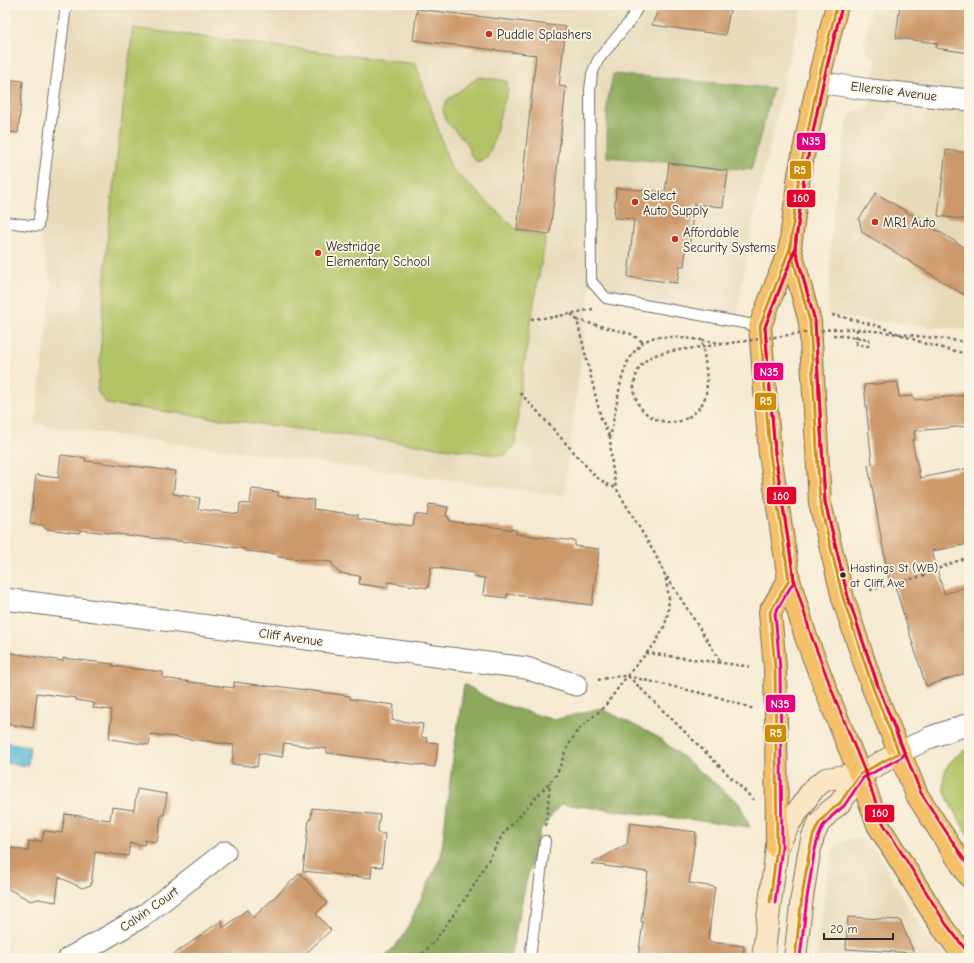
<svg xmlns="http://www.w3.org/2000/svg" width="974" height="963" viewBox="0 0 974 963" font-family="'Comic Neue',sans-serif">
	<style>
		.built { fill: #e7daba }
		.green { fill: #b2c366; stroke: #6e7748 }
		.forest { fill: #8da95b; stroke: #5c6a43 }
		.water { fill: #59b8d8; stroke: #427282 }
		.building { fill: #cc996b }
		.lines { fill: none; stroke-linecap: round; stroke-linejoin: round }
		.service-casing { stroke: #726e65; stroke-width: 12 }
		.minor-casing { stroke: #726e65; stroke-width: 23 }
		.secondary-casing { stroke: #726e65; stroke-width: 24 }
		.primary-casing { stroke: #726e65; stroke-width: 24 }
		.path { stroke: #726e65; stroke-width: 2.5; stroke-dasharray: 3 3; stroke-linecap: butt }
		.service { stroke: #fff; stroke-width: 10 }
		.minor { stroke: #fff; stroke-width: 21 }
		.secondary { stroke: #fbe6c3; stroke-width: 22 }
		.primary { stroke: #f4c16a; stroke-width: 22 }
		.path-bridge { stroke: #726e65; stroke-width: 2.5; stroke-dasharray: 3 3; stroke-linecap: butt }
		.bus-1-casing { stroke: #fcf5e5; stroke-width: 6 }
		.bus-2-casing { stroke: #fcf5e5; stroke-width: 6 }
		.bus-3-casing { stroke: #fcf5e5; stroke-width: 6 }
		.bus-1 { stroke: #ce8d09; stroke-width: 3 }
		.bus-2 { stroke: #e5007d; stroke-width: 3 }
		.bus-3 { stroke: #e4002b; stroke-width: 3 }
		.poi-dot { fill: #c8321e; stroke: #fcf5e5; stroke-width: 1.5 }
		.bus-dot { fill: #2b2b2b; stroke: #fcf5e5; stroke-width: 1.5 }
		.labels { text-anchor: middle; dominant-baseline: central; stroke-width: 3.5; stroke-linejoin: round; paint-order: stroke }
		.bus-label { font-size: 12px; fill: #2b2b2b; stroke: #fcf5e5; text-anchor: start }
		.poi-label { font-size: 13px; fill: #2b2b2b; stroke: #fcf5e5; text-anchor: start }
		.street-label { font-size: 13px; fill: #2b2b2b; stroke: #fcf5e5 }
		.line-badge { stroke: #fcf5e5; stroke-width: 1.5 }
		.badge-label { font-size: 11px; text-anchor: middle; font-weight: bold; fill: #fff }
	</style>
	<rect width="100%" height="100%" fill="#fcf5e5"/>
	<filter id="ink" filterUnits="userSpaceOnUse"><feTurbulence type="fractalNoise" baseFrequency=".025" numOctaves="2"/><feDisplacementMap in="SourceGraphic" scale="8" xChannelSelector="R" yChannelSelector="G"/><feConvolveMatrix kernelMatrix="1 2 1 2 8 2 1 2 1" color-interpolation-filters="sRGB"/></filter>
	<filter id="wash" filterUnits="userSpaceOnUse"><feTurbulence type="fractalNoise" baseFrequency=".012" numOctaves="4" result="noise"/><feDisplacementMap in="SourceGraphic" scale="16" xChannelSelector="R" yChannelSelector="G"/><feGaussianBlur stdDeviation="0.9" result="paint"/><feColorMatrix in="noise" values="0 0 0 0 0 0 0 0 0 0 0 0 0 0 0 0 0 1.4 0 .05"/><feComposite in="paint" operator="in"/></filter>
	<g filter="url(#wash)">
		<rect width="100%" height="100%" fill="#f6ead2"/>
		<path class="built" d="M66 5H802L787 68 775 124 755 212 741 287 737 321 606 298 591 281 564 496 35 424 52 286 38 226Z
			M872 5H969V330L828 316 831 240 834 209 846 127 851 114 855 111 869 108 876 60 869 55 865 48 864 38Z
			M858 838 864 840 876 850 912 915 946 958H817L826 882 832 851 836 845 840 843 851 839Z"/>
		<path class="green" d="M133 28 416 64 451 168 517 230 546 237 531 319 520 393 515 446 504 456 107 404 97 391 99 376 108 230Z
			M479 77 507 81 508 91 501 111 493 144 487 158 477 162 470 154 467 143 446 122 443 109 447 100Z
			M969 748V837C951 804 922 773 969 748Z"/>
		<path class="forest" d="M613 74 773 88 751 170 607 157V104Z
			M464 684 495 702 554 720 600 708 658 737 739 803 750 827 561 804 540 830 526 883 510 958H384L403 937 441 856 451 771Z"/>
		<path class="water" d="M5 742 30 746 28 766 5 763Z"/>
		<g id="blocks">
			<path class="building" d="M660 5H731L725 35 652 25Z
				M900 5H938L969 9V53L936 48 937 43 896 38Z
				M417 9 566 27 559 86 566 87 550 234 517 230 536 55 413 40Z
				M5 79 23 81 18 133 5 132Z
				M946 150 969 153V220L938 216Z
				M669 163 728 171 723 207 694 204 689 249H686L684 266H680L677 283 628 277 634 219 614 218 616 188 665 192Z
				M876 193 969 250V298L862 232 859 219Z
				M898 382 899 397 913 396 914 400 969 395V426L914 431 915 440H912L920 478 969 468V544L932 551 944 594 969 586V672L926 686 893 580 889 581 868 465 872 464 864 385Z
				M61 455 86 458 85 461 176 471 173 494 200 498 198 509 239 514 240 503 250 504 252 489 279 492 278 496 314 500 313 509 358 515V519L413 526 415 514 427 516 429 504 448 507 446 516 449 517V521L516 530V534L575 541V546L599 549 592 605 507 594V598L483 595 485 578 474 577V573L431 567 428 588 388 582V588L359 584 360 576 339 573 332 564V562L278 557V554L245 551V549L188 541 187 542 81 530 79 533 46 529 42 525 30 524 36 475 58 478Z
				M5 652 63 661V658L113 664V666L163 672V678L234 688V682L276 687V686L350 696V699L394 705 392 720 423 724 421 737 427 738V742L438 743 435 767 327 753V749L284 743 282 757 259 753 257 767 232 764 234 745 151 734 149 745 111 739H109L112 710 93 708 94 703 76 700V698L37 693 33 728 7 724 8 718H5Z
				M137 789 167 794 164 815H161L157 842 145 840 144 845 130 843 128 856 95 852 91 885 82 888 59 877 56 902 38 899 31 901 5 887V847L28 851 29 841 35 842V840L42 842 44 831 62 833 65 814 110 820 112 807 134 810Z
				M312 808 380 815 377 833 385 834 382 867 372 866 371 878 303 871 309 819H311Z
				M630 823 696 832 689 883 715 887 708 940H710V942L744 946 743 958H638L643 922H641L648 872 591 864 627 844Z
				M300 873 327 903 316 914 331 930 301 958H169L222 920 223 928 247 910 253 918Z
				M848 917 900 920 914 953 846 949Z"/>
		</g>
	</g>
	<g filter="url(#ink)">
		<use href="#blocks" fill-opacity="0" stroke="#726e65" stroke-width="1"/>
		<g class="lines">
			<defs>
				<path id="service" d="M639 5 630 21 598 60 592 74 590 90 591 281 606 298 760 326
					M5 222 38 226 66 5
					M530 958 545 841"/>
				<path id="minor" d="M818 82 871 90 969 100
					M5 599 526 668 576 685
					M899 753 931 737 969 724
					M69 958 97 943 143 916 225 852"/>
				<path id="secondary" d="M763 958 777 847 790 822 814 788 826 779 860 774 899 753
					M795 958 802 897 809 853 813 836 819 823 830 811 840 803 860 774"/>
				<path id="primary" d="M837 5 818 82 799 175 790 248 760 326 770 454 789 580 806 637 831 703 860 774 878 825 942 927 966 958
					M790 248 810 322 820 503 843 598 873 688 917 795 969 876
					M777 847 776 719 775 668 770 612 789 580"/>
			</defs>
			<use href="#service" class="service-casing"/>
			<use href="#minor" class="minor-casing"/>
			<use href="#secondary" class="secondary-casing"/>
			<use href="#primary" class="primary-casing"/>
			<path class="path" d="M571 314 577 320 601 418 610 438
				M832 315 847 318 878 326 926 344 963 353 969 355
				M531 319 554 317 593 309
				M577 320 631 334 643 342
				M833 335 869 339 868 346 856 344
				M702 340 727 344
				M520 393 538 412 595 476 608 485 616 488
				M667 577 721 662
				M870 590 926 575 946 565 969 557
				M646 653 753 667
				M628 676 754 800
				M598 680 616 676H627L718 697 754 709
				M546 826 550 783
				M418 958 433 943 472 889 503 834 557 774 566 750 577 731 605 706 627 676 656 642 665 625 668 612 669 598 665 575 655 554 616 488 612 465 610 438 621 381 627 363 634 352 643 342 655 337H672L702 340C703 350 705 359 706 369 708 391 708 405 687 418"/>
			<use href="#service" class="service"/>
			<use href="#minor" class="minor"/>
			<use href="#secondary" class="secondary"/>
			<use href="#primary" class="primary"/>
			<path class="path-bridge" d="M856 344 857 329
				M687 418C683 420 679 422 675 422 654 424 633 409 634 386 635 377 638 367 645 361 651 356 658 354 665 352L833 329H857L969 342"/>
			<defs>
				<path id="bus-1" d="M770 902 777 847 775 668 770 612 789 580 770 454 760 326 790 248 791 238
					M795 958 802 897 809 853 813 836 819 823 830 811 840 803 860 774 899 753 873 688 843 598 820 503 810 322 790 248 799 175 818 82 837 5"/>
				<path id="bus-2" d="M775 903 782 847 780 668 775 613 793 583 794 580 775 453 765 327 795 250 796 238
					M800 958 807 898 814 854 818 838 823 826 833 815 844 806 863 778 902 757 904 753 878 686 848 597 825 502 815 321 795 248 804 176 823 83 842 6"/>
				<path id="bus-3" d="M842 6 823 83 804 176 795 249 765 327 775 453 794 579 811 635 836 701 865 772 883 823 946 924 969 954
					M796 236 795 248 815 321 825 502 848 597 878 686 921 793 969 867"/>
			</defs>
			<use href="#bus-1" class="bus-1-casing"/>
			<use href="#bus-2" class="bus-2-casing"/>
			<use href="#bus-3" class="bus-3-casing"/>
			<use href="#bus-1" class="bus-1"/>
			<use href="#bus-2" class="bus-2"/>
			<use href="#bus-3" class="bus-3"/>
		</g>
	</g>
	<g class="poi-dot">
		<circle cx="489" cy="34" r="4"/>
		<circle cx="635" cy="202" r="4"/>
		<circle cx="875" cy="222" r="4"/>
		<circle cx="675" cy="239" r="4"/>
		<circle cx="318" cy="253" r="4"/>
	</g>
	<circle class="bus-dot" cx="843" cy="575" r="3.5"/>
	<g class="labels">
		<g class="bus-label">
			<text x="850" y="568">Hastings St (WB)<tspan x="850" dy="15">at Cliff Ave</tspan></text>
		</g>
		<g class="poi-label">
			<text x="497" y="34">Puddle Splashers</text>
			<text x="643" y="195">Select<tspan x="643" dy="15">Auto Supply</tspan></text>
			<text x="883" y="222">MR1 Auto</text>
			<text x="683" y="232">Affordable<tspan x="683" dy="15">Security Systems</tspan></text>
			<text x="326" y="246">Westridge<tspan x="326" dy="15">Elementary School</tspan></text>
		</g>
		<g class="street-label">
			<text transform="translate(894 91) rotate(7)">Ellerslie Avenue</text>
			<text transform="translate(291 637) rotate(8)">Cliff Avenue</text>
			<text transform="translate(149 909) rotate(-35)">Calvin Court</text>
		</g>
	</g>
	<g class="line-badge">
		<rect x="796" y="132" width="30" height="19" rx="4" fill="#e5007d"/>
		<rect x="789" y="160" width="23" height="20" rx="4" fill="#ce8d09"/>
		<rect x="786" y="189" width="30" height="19" rx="4" fill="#e4002b"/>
		<rect x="753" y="362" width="31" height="19" rx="4" fill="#e5007d"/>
		<rect x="754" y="392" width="23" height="19" rx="4" fill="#ce8d09"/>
		<rect x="766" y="486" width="31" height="19" rx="4" fill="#e4002b"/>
		<rect x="765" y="694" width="31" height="19" rx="4" fill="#e5007d"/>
		<rect x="764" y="724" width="23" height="19" rx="4" fill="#ce8d09"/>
		<rect x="864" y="804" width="31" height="19" rx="4" fill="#e4002b"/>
	</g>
	<g class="badge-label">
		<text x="811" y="145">N35</text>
		<text x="800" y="174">R5</text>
		<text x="801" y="202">160</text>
		<text x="769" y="376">N35</text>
		<text x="766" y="405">R5</text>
		<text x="781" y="500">160</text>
		<text x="780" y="708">N35</text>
		<text x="776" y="737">R5</text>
		<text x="880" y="817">160</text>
	</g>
	<rect width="974" height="963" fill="none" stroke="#fcf5e5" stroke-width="20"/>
	<path d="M824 933v6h69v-6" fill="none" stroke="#2b2b2b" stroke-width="2"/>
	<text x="830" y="933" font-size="12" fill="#2b2b2b" stroke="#fcf5e5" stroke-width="3" paint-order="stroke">20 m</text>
</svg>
